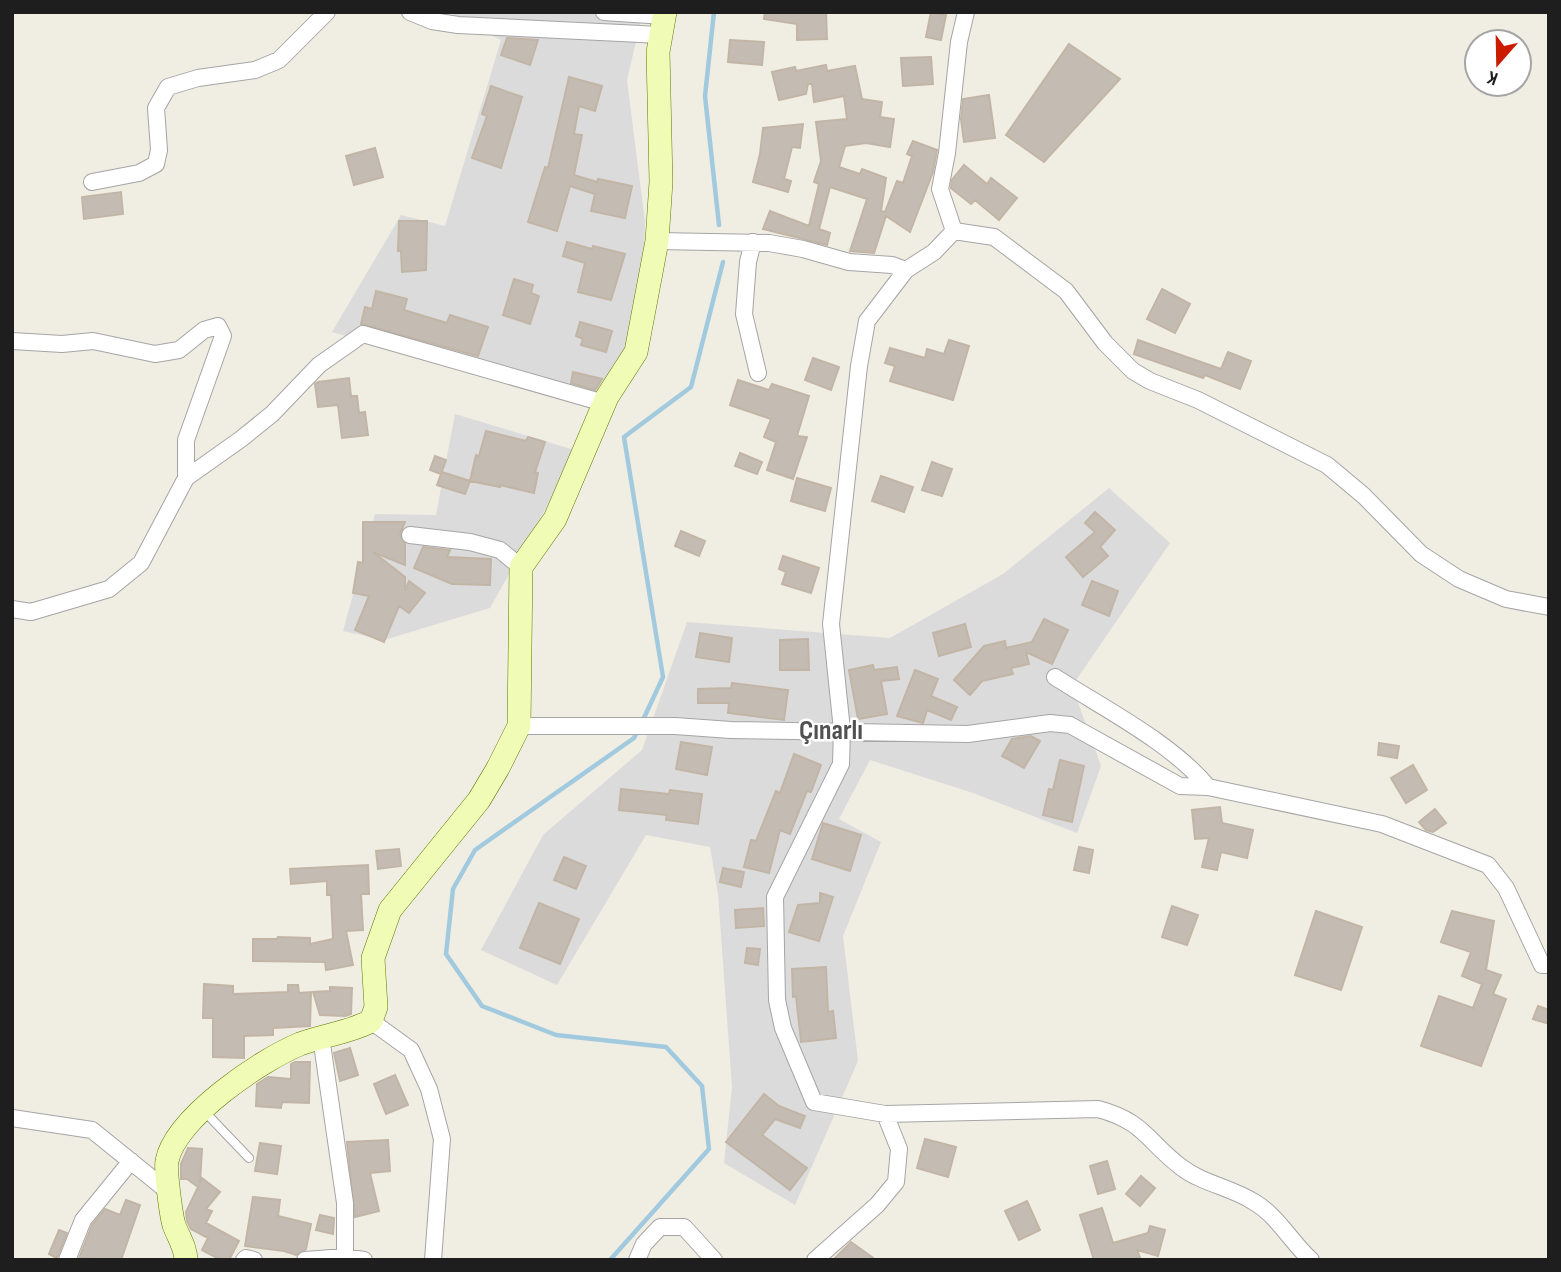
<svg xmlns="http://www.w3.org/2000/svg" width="1561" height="1272" viewBox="0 0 1561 1272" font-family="'Sofia Sans Condensed',sans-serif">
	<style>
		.residential { fill: #dcdbdb }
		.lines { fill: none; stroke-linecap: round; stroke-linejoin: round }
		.stream { stroke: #a2cadf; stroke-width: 4.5 }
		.building { fill: #c4bcb3; stroke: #c2b5a5; stroke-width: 2 }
		.lane-casing { stroke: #a5a5a5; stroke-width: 10 }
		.street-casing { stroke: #a5a5a5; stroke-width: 18 }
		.secondary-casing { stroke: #5d7a00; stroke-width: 24 }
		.lane { stroke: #fff; stroke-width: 8 }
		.street { stroke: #fff; stroke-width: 16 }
		.secondary { stroke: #f0fcb5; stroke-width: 23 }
		.labels { text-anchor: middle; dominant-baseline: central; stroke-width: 5; stroke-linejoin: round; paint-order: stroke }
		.quarter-label { font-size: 28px; font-weight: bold; fill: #515151; stroke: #fff }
	</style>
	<rect width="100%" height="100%" fill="#f0ede3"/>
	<path class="residential" d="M454 12H643L627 80 645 222 640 360 596 407 332 332 401 215 445 226 501 40 452 17Z
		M455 414 578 451 490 608 384 640 343 631 375 514 436 515Z
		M1109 488 1170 543 1072 686 1101 766 1077 833 973 793 870 760 839 819 881 842 843 936 858 1061 795 1205 724 1163 732 1087 718 894 710 847 646 835 557 985 481 950 543 835 642 750 687 622 890 638 1003 574Z"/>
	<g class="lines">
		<path class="stream" d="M714 12 705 96 719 225
			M642 722 663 677 624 437 691 387 723 262
			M610 1260 709 1149 702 1086 666 1047 556 1035 482 1006 446 954 453 889 475 850 634 738 638 730"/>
	</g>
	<path class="building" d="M765 12H826L827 39 797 40V24L764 19Z
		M931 12 946 15 941 40 926 37Z
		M507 38 538 40 530 65 501 55Z
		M730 40 764 42 762 65 728 62Z
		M1069 44 1120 79 1044 162 1006 135Z
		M931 57 933 84 903 86 901 58Z
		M826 65 827 71 855 66 862 99 882 102 880 117 894 119 890 147 866 143 845 146 839 167 860 174 862 169 886 178 881 211 885 212 897 181 903 183 912 156 907 154 913 141 937 150 933 172 910 232 886 216 874 253 850 251 867 199 830 187 819 229 830 233 827 245 763 229 770 211 809 226 819 184 814 182 821 161 816 122 847 119 844 96 814 102 812 84H808L806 94 779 100 772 72 795 67 796 71Z
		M569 77 602 86 595 111 579 106 574 134 582 135 574 175 597 182 598 179 632 186 625 218 591 211 595 194 570 186 557 231 528 222 545 167 548 168Z
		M491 86 522 97 501 168 472 158 487 116 482 114Z
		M989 95 995 138 964 142 961 119 963 99Z
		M803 124 800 148 792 147 784 179 791 181 788 192 753 182 760 154 763 128Z
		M375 148 383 177 354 185 346 156Z
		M964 165 987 184 991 178 1017 198 999 220 975 200 971 204 951 188 952 180Z
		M121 192 123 214 84 219 82 197Z
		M399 221H427L426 270 402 272 401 251H398Z
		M567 242 592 249 593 246 625 254 611 300 578 292 585 263 563 256Z
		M514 279 533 285 531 293 539 296 530 324 503 315Z
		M1162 289 1190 304 1175 333 1147 319Z
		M376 291 407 299 404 310 447 323 450 315 488 327 478 356 361 324 365 307 372 309Z
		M580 322 612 331 606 352 581 345 583 339 576 336Z
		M949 340 969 346 953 400 890 381 895 366 885 363 890 348 925 358 927 349 944 354Z
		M1138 340 1221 369 1228 352 1251 361 1240 389 1205 375 1203 378 1134 354Z
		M813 358 839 367 831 390 805 380Z
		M573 372 602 379 595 390 571 383Z
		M349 378 351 396H357L359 413 365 412 368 435 342 438 338 405 318 407 315 384 318 382Z
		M738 380 769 390 772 384 809 396 797 436 807 437 793 479 767 470 776 442 764 437 771 419 730 405Z
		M486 431 526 441 528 437 545 442 535 472 538 473 534 493 500 485V487L470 481 476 455 479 456Z
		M740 453 762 462 757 474 735 466Z
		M435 456 446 460 442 472 470 481 465 494 437 485 441 474 430 470Z
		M932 462 952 469 942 496 922 490Z
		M881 476 913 487 904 512 872 501Z
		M797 478 831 488 825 511 791 501Z
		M1095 512 1115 530 1100 547 1108 556 1083 577 1066 557 1095 532 1085 523Z
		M363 522H405L400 534 405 544V565L373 552 405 577V591L409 581 425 593 409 613 399 606 384 642 355 630 369 596 353 593 358 562 363 563Z
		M681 531 705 541 699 556 675 546Z
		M423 547 450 550 447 557 491 559 490 585 452 584 414 568Z
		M783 556 819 568 811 593 782 584 786 572 779 569Z
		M1092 581 1118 591 1109 616 1082 605Z
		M1044 619 1068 630 1052 664 1026 652 1029 664 1011 668 1013 674 982 681 970 695 954 680 984 646 1005 641 1006 648 1032 642Z
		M965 624 971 647 939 656 933 633Z
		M700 633 732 638 729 662 696 657Z
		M808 639 809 670H780V640Z
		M873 665 874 670 897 667 899 679 881 681 887 714 858 719 849 670Z
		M915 670 938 679 931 696 957 707 951 720 927 710 923 723 897 716Z
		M732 683 788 690 784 720 728 713 729 703H698V689L731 688Z
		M1031 736 1040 741 1024 768 1002 756 1012 739Z
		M681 742 712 747 707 775 676 769Z
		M1379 743 1399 746 1397 758 1378 755Z
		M794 754 821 765 811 792 807 791 790 834 780 830 769 873 744 867 751 840 756 841 776 791 780 793Z
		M1060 760 1084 766 1072 822 1043 815 1049 789 1053 790Z
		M1413 765 1427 790 1406 803 1391 778Z
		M621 789 669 794 670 790 702 794 698 824 666 820 667 815 619 810Z
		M1220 807 1222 823 1253 830 1247 858 1221 852 1217 870 1202 867 1209 838 1195 839 1192 810Z
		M1435 809 1446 823 1433 832 1426 830 1419 822Z
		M823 823 861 835 850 871 812 859Z
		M1079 847 1093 850 1089 873 1074 870Z
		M399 849 401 866 378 869 376 851Z
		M564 857 586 866 576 889 554 880Z
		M368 865 369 894H361L363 930 346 931 353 965 326 970 325 962 253 961V939H277L278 937 310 938V944L333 939 331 895H327V881L291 884 290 869Z
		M723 868 744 872 741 887 720 882Z
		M820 893 833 897 819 941 789 932 798 905 820 903Z
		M539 903 579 919 560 964 520 948Z
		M1172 906 1198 915 1187 945 1162 937Z
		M763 908 764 926 736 928 735 910Z
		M1316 911 1362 927 1341 990 1295 975Z
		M1452 911 1494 921 1486 970 1501 975 1493 994 1506 999 1481 1066 1421 1046 1439 996 1473 1008 1482 984 1462 976 1471 952 1441 942Z
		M747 948 760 949 758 965 745 963Z
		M826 967 828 1012 833 1011 836 1038 801 1042 796 996 793 997 792 969Z
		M204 984 233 986V994L288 992V985H298L299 993 311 992 310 1026 273 1028V1035L244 1036V1058L213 1057V1018H203Z
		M330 987 352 988 351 1014 345 1016 320 1015 313 992 330 991Z
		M1538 1006 1549 1010V1024L1533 1019Z
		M350 1048 358 1075 340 1081 334 1053Z
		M295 1062H310L309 1103 282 1102 281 1108 256 1106 257 1084 268 1077 291 1079V1064Z
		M395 1075 408 1105 386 1114 374 1084Z
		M764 1094 779 1106 805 1116 800 1128 775 1119 762 1135 807 1168 790 1190 726 1142Z
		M925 1139 956 1147 948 1177 917 1168Z
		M388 1140 390 1171 370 1173 379 1211 355 1217 347 1142Z
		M260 1143 281 1146 277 1174 255 1171Z
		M188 1148 202 1149 200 1183 202 1178 220 1192 206 1209 212 1211 206 1223 239 1241 229 1260H221L202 1250 208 1238 191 1229 187 1221 186 1212 198 1187 187 1179H181V1164Z
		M1107 1161 1115 1189 1098 1194 1090 1166Z
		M1141 1176 1155 1188 1140 1206 1126 1194Z
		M253 1197 280 1200 278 1216 311 1224 306 1249 296 1255 284 1251 245 1246Z
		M126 1200 140 1205 121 1260 79 1258 92 1225 105 1209 120 1215Z
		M1027 1201 1040 1230 1019 1240 1005 1211Z
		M1102 1208 1113 1243 1148 1233 1150 1226 1165 1230 1158 1256 1137 1250 1141 1260H1094L1080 1215Z
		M320 1215 334 1218 333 1234 316 1230Z
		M59 1230 67 1233 57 1258 49 1254Z
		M851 1242 876 1260H833Z"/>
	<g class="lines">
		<defs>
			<path id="lane" d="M205 1112 249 1158"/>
			<path id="street" d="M410 12 432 21 458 25 661 35
				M604 12 664 16
				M92 182 139 173 156 164 159 150 156 108 168 87 198 78 255 70 279 60 327 12
				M954 231 934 252 906 270 867 321 859 366 831 624 842 730 841 764 775 897 777 1000 783 1028 814 1102 885 1114 1098 1109C1144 1121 1148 1142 1181 1167 1203 1184 1231 1187 1254 1202 1278 1216 1291 1242 1311 1260
				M954 231 994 237 1066 291 1105 343 1133 371 1150 381 1198 400 1327 465 1364 496 1421 554 1459 579 1506 599 1549 607
				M954 231 940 189 947 153 959 42 966 12
				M657 241 769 243 803 249 849 262 892 265 906 270
				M753 242 748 262 744 314 758 373
				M12 341 62 344 93 341 155 354 179 350 204 330 218 326 223 336 186 440V478
				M410 535 470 542 500 550 521 567
				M12 609 31 612 109 589 141 563 186 478 241 439 272 414 319 365 363 334 604 403
				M1055 677C1103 708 1172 743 1208 787
				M519 726H675L731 730 968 734 1050 723 1070 725 1180 786 1208 787 1382 824 1488 865 1506 888 1542 965H1549
				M371 1021 411 1050 429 1089 442 1139 433 1260
				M321 1037 345 1203V1257
				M12 1118 92 1130 170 1193
				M67 1260 83 1220 131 1161
				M244 1260 246 1258 254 1260
				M305 1260 345 1257 364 1260
				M637 1260 644 1244 660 1227H684L714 1260
				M815 1260 877 1205 896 1182 899 1149 885 1114"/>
			<path id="secondary" d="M186 1260C186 1248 178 1236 174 1225 171 1215 165 1169 167 1161 175 1118 261 1060 300 1044 324 1035 348 1033 371 1021L376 1007 373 958 390 910 479 800 498 768 519 726 521 567 555 519 607 397 636 352 657 241 661 182 658 52 665 12"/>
		</defs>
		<use href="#lane" class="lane-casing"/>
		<use href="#street" class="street-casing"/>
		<use href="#secondary" class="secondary-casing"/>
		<use href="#lane" class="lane"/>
		<use href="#street" class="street"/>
		<use href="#secondary" class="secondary"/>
	</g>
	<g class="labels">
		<g class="quarter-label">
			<text x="831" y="730">Çınarlı</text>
		</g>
	</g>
	<rect width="1561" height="1272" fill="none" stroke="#1e1e1e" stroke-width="28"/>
	<g transform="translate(1498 63) rotate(200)"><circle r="33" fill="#ffffff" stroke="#a5a5a5" stroke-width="2"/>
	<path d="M0-5L12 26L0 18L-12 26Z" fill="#cc1a00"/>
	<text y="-10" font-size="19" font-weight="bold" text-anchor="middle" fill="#1e1e1e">K</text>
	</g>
</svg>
